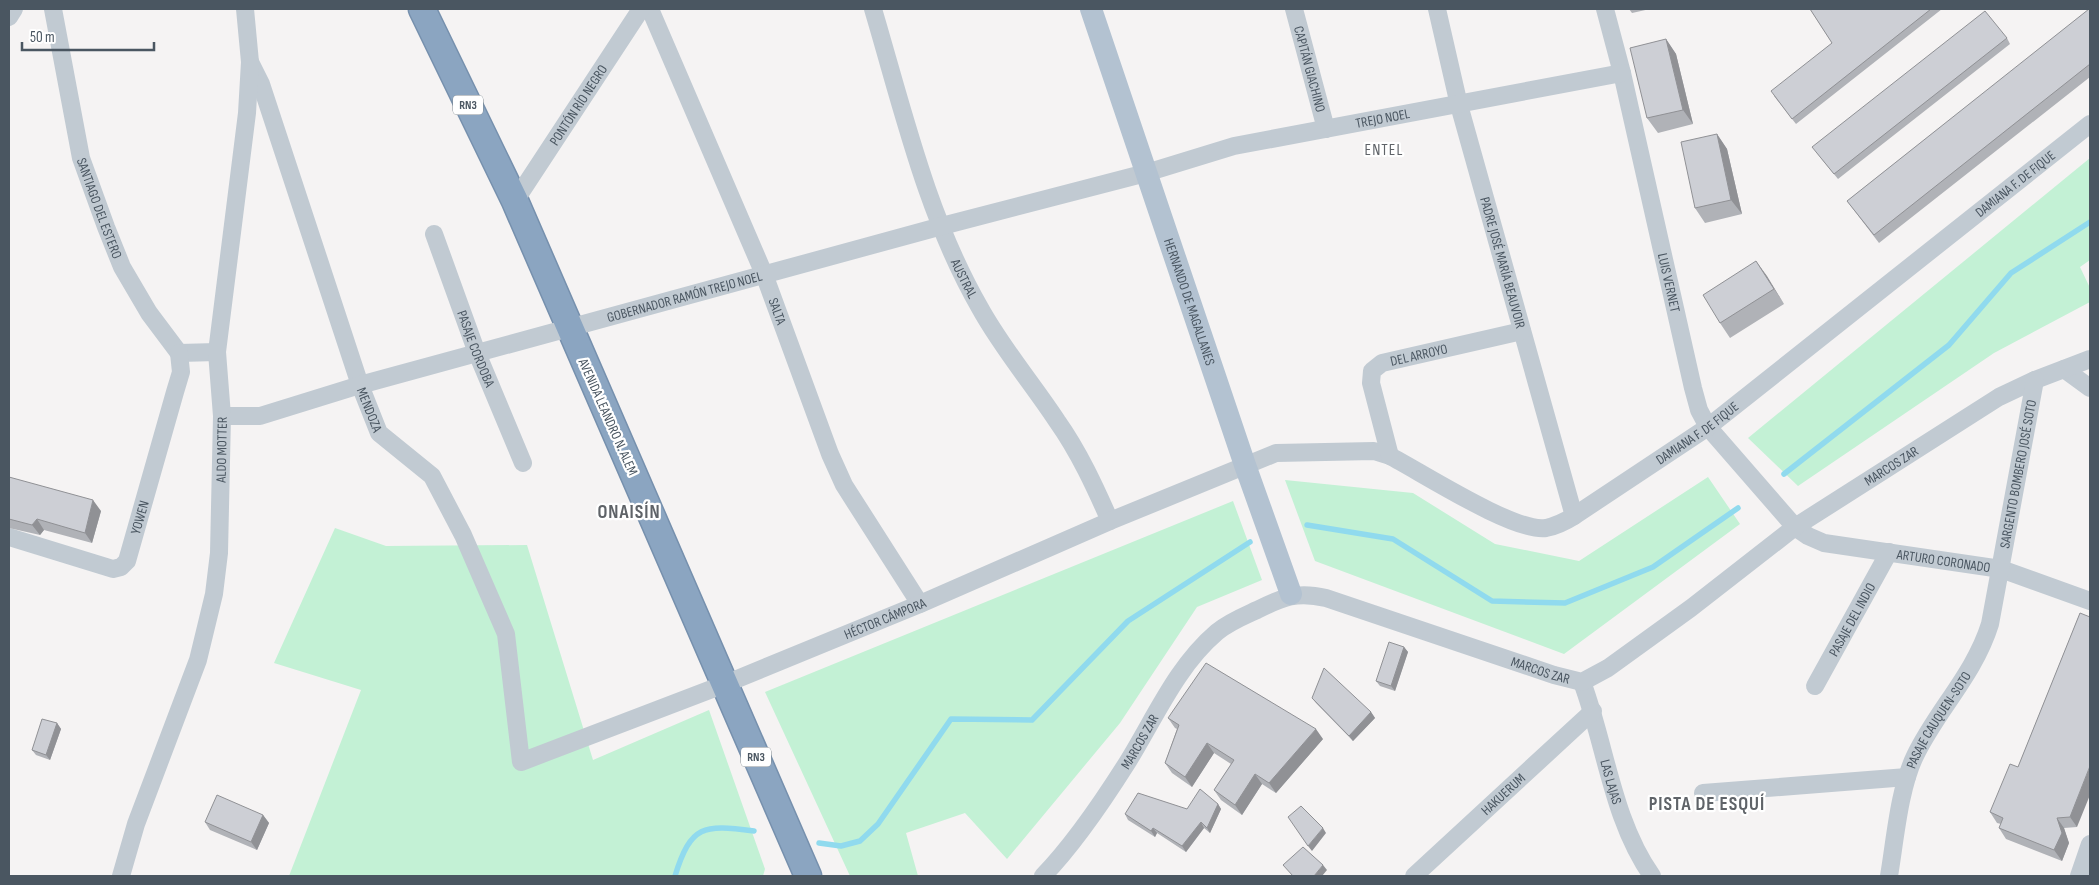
<svg xmlns="http://www.w3.org/2000/svg" width="2099" height="885" viewBox="0 0 2099 885" font-family="'Sofia Sans Condensed',sans-serif">
	<style>
		.green { fill: #c3f1d5 }
		.lines { fill: none; stroke-linecap: round; stroke-linejoin: round }
		.stream { stroke: #90daee; stroke-width: 5.5 }
		.highway-casing { stroke: #7690ad; stroke-width: 29 }
		.minor { stroke: #c1cad2; stroke-width: 18 }
		.major { stroke: #b3c2d1; stroke-width: 22 }
		.highway { stroke: #8ba5c1; stroke-width: 26 }
		.wall { fill: #b0b2b7 }
		.shaded-wall { fill: #909195 }
		.building { fill: #cdcfd5; stroke: #909195 }
		.labels { text-anchor: middle; dominant-baseline: central; stroke-width: 4.5; stroke-linejoin: round; paint-order: stroke }
		.shield { fill: #fff; stroke: #808990; stroke-width: 1 }
		.shield-label { font-size: 12px; font-weight: bold; fill: #4a5661 }
		.street-label { font-size: 14px; fill: #4a5661; stroke: #fff }
		.quarter-label { font-size: 16px; letter-spacing: 1px; fill: #5f6368; stroke: #fff }
		.district-label { font-size: 19px; font-weight: bold; letter-spacing: 1px; fill: #5f6368; stroke: #fff }
	</style>
	<rect width="100%" height="100%" fill="#f5f3f3"/>
	<path class="green" d="M2090 158V260L2080 267 2090 288V302L1994 353 1798 486 1748 438Z
		M1708 477 1740 524 1564 654 1315 561 1285 480 1413 493 1495 544 1579 561Z
		M1233 501 1262 580 1197 607 1120 723 1007 859 965 813 906 833 918 876H850L765 692Z
		M335 528 386 546 527 545 593 760 709 710 765 869 763 876H289L361 690 274 663Z"/>
	<g class="lines">
		<path class="stream" d="M1784 474 1949 345 2011 273 2090 222
			M1307 525 1393 539 1492 601 1565 603 1653 567 1738 508
			M819 843 841 846 860 841 878 824 951 719 1032 720 1128 621 1250 542
			M675 876C691 825 703 824 754 831"/>
		<defs>
			<path id="highway" d="M422 9 515 201 808 876"/>
		</defs>
		<use href="#highway" class="highway-casing"/>
		<g class="minor">
			<path id="s1" d="M53 9 81 158 106 227 122 267 149 313 179 353 217 352"/>
			<path id="s2" d="M650 9 764 274 830 454 844 485 920 604"/>
			<path id="s3" d="M873 9C903 110 927 216 980 308 1002 348 1032 383 1057 421 1079 452 1095 487 1110 521"/>
			<path id="s4" d="M1294 9 1326 129"/>
			<path id="s5" d="M1437 9 1459 105 1574 516"/>
			<path id="s6" d="M1605 9 1622 73 1693 388 1699 410 1708 427 1795 527 1808 536 1824 543 2001 569 2090 601"/>
			<path d="M9 17 14 9"/>
			<path id="s7" d="M250 62 261 84 360 385 379 433 432 476 463 535 506 634 521 762 725 684 920 604 1110 521 1276 453 1374 451 1390 456C1421 472 1515 533 1546 528 1556 526 1566 521 1574 516L1708 427 2090 124"/>
			<path id="s8" d="M515 201 641 9"/>
			<path id="s9" d="M434 234 477 353 523 463"/>
			<path d="M2064 369 2090 388"/>
			<path id="s10" d="M222 416H260L360 385 942 226 1146 173 1234 146 1622 73"/>
			<path id="s11" d="M1390 456 1371 383 1372 371 1382 363 1522 331"/>
			<path id="s12" d="M9 537 113 569 121 567 127 561 175 392 181 372 179 353"/>
			<path id="s13" d="M1582 682C1606 746 1612 819 1652 876"/>
			<path id="s14" d="M1815 686 1889 552"/>
			<path d="M1703 793 1907 777"/>
			<path id="s15" d="M121 876 136 824 198 660 214 594 219 553 222 416 217 352 247 113 250 62 245 9"/>
			<path id="s16" d="M1043 876C1074 844 1103 801 1127 763 1155 718 1176 667 1217 632 1229 622 1244 616 1257 610 1283 597 1297 591 1326 598L1554 675 1582 682 1608 668 1691 608 1795 527 1999 397 2035 380 2090 359"/>
			<path id="s17" d="M1414 876 1593 711"/>
			<path id="s18" d="M1889 876C1895 841 1899 789 1915 756 1937 710 1974 675 1990 624L2035 380"/>
			<path d="M2079 876 2090 844"/>
		</g>
		<path class="major" id="s19" d="M1091 9 1245 465 1291 594"/>
		<use href="#highway" class="highway"/>
	</g>
	<path class="wall" d="M1629 9H1650L1632 13Z
		M1810 9H1942L1796 124 1774 96 1832 43Z
		M2090 9V77L1879 243 1847 201Z
		M2007 38 2010 44 1838 179 1816 152Z
		M1666 39 1676 54 1693 124 1658 133 1647 118Z
		M1717 134 1727 149 1742 214 1705 223 1695 208Z
		M1756 261 1784 304 1730 338 1720 323Z
		M9 477 101 511 92 543 44 530 40 535 9 528Z
		M2080 613 2077 827 2064 828 2069 843 2062 861 2006 839 1999 828 2001 824 1997 823 1990 812 2018 767Z
		M1404 647 1408 652 1395 691 1380 686 1376 681Z
		M1312 698 1371 712 1375 718 1353 741 1316 703Z
		M1168 718 1323 739 1276 793 1262 784 1242 815 1221 800 1214 790 1231 764 1214 753 1192 787 1172 773 1165 763 1177 729 1175 728Z
		M57 723 61 729 50 760 36 755 32 750Z
		M1218 804 1221 809 1210 833 1204 828 1186 852 1157 833 1155 837 1128 820 1125 814 1187 809Z
		M263 815 269 823 257 850 210 830 205 822Z"/>
	<path class="shaded-wall" d="M1666 39 1676 54 1693 124 1683 110Z
		M1717 134 1727 149 1742 214 1731 200Z
		M1756 261 1767 276 1784 304 1774 289Z
		M93 500 101 511 92 543 85 533Z
		M37 519 44 530 40 535 32 525Z
		M1404 647 1408 652 1395 691 1391 686Z
		M1371 712 1375 718 1353 741 1349 736Z
		M57 723 61 729 50 760 46 755Z
		M1316 729 1323 739 1276 793 1269 783Z
		M1207 743 1214 753 1192 787 1185 777Z
		M2090 766V795L2077 827 2070 817Z
		M1255 774 1262 784 1242 815 1235 805Z
		M1218 804 1221 809 1210 833 1207 828Z
		M263 815 269 823 257 850 251 842Z
		M2057 818 2064 828 2069 843 2062 861 2054 850Z
		M1201 822 1204 828 1186 852 1182 846Z
		M1153 828 1157 833 1155 837 1151 831Z
		M1323 828 1326 833 1312 851 1308 846Z
		M1323 865 1327 870 1322 876H1314Z"/>
	<path class="building" d="M1810 9H1931L1792 119 1771 91 1832 43Z
		M2089 9H2090V64L1874 235 1847 201Z
		M1985 11 2007 38 1834 174 1812 147Z
		M1666 39 1683 110 1647 118 1630 48Z
		M1717 134 1731 200 1695 208 1681 142Z
		M1756 261 1774 289 1720 323 1703 295Z
		M9 477 93 500 85 533 37 519 32 525 9 519Z
		M2080 613 2090 617V766L2070 817 2057 818 2062 833 2054 850 1999 828 2003 818 1990 812 2010 764 2018 767Z
		M1389 642 1404 647 1391 686 1376 681Z
		M1206 663 1316 729 1269 783 1255 774 1235 805 1214 790 1234 760 1207 743 1185 777 1165 763 1179 725 1168 718Z
		M1324 668 1371 712 1349 736 1312 698Z
		M42 719 57 723 46 755 32 750Z
		M1200 789 1218 804 1207 828 1201 822 1182 846 1153 828 1151 831 1125 814 1138 793 1187 809Z
		M217 795 263 815 251 842 205 822Z
		M1301 806 1323 828 1308 846 1288 817Z
		M1303 847 1323 865 1314 876H1293L1283 865Z"/>
	<g class="labels">
		<g class="shield">
			<rect x="453" y="95.5" width="30" height="19" rx="4"/>
			<rect x="741" y="747.5" width="30" height="19" rx="4"/>
		</g>
		<g class="shield-label">
			<text x="468" y="105">RN3</text>
			<text x="756" y="757">RN3</text>
		</g>
		<g class="street-label">
			<text stroke="none"><textPath href="#s4" startOffset="62">CAPITÁN GIACHINO</textPath></text>
			<text stroke="none"><textPath href="#s8" startOffset="115">PONTÓN RÍO NEGRO</textPath></text>
			<text stroke="none"><textPath href="#s10" startOffset="1200">TREJO NOEL</textPath></text>
			<text stroke="none"><textPath href="#s7" startOffset="2452">DAMIANA F. DE FIQUE</textPath></text>
			<text stroke="none"><textPath href="#s1" startOffset="205">SANTIAGO DEL ESTERO</textPath></text>
			<text stroke="none"><textPath href="#s5" startOffset="262">PADRE JOSÉ MARÍA BEAUVOIR</textPath></text>
			<text stroke="none"><textPath href="#s3" startOffset="285">AUSTRAL</textPath></text>
			<text stroke="none"><textPath href="#s6" startOffset="281">LUIS VERNET</textPath></text>
			<text stroke="none"><textPath href="#s10" startOffset="479">GOBERNADOR RAMÓN TREJO NOEL</textPath></text>
			<text stroke="none"><textPath href="#s19" startOffset="309">HERNANDO DE MAGALLANES</textPath></text>
			<text stroke="none"><textPath href="#s2" startOffset="328">SALTA</textPath></text>
			<text stroke="none"><textPath href="#s9" startOffset="122">PASAJE CORDOBA</textPath></text>
			<text stroke="none"><textPath href="#s11" startOffset="138">DEL ARROYO</textPath></text>
			<text stroke="none"><textPath href="#s7" startOffset="368">MENDOZA</textPath></text>
			<text transform="translate(608 417) rotate(66)">AVENIDA LEANDRO N. ALEM</text>
			<text stroke="none"><textPath href="#s7" startOffset="2048">DAMIANA F. DE FIQUE</textPath></text>
			<text stroke="none"><textPath href="#s15" startOffset="442">ALDO MOTTER</textPath></text>
			<text stroke="none"><textPath href="#s16" startOffset="1066">MARCOS ZAR</textPath></text>
			<text stroke="none"><textPath href="#s18" startOffset="428">SARGENTO BOMBERO JOSÉ SOTO</textPath></text>
			<text stroke="none"><textPath href="#s12" startOffset="171">YOWEN</textPath></text>
			<text stroke="none"><textPath href="#s6" startOffset="718">ARTURO CORONADO</textPath></text>
			<text stroke="none"><textPath href="#s7" startOffset="1156">HÉCTOR CÁMPORA</textPath></text>
			<text stroke="none"><textPath href="#s14" startOffset="76">PASAJE DEL INDIO</textPath></text>
			<text stroke="none"><textPath href="#s16" startOffset="645">MARCOS ZAR</textPath></text>
			<text stroke="none"><textPath href="#s18" startOffset="166">PASAJE CAUQUEN-SOTO</textPath></text>
			<text stroke="none"><textPath href="#s16" startOffset="166">MARCOS ZAR</textPath></text>
			<text stroke="none"><textPath href="#s13" startOffset="104">LAS LAJAS</textPath></text>
			<text stroke="none"><textPath href="#s17" startOffset="121">HAKUERUM</textPath></text>
		</g>
		<g class="quarter-label">
			<text x="1384" y="150">ENTEL</text>
		</g>
		<g class="district-label">
			<text x="629" y="512">ONAISÍN</text>
			<text x="1707" y="804">PISTA DE ESQUÍ</text>
		</g>
	</g>
	<rect width="2099" height="885" fill="none" stroke="#4a5661" stroke-width="20"/>
	<path d="M22 42v8h132v-8" fill="none" stroke="#4a5661" stroke-width="2.5"/>
	<text x="30" y="42" font-size="15" fill="#4a5661" stroke="#ffffff" stroke-width="4" paint-order="stroke">50 m</text>
</svg>
